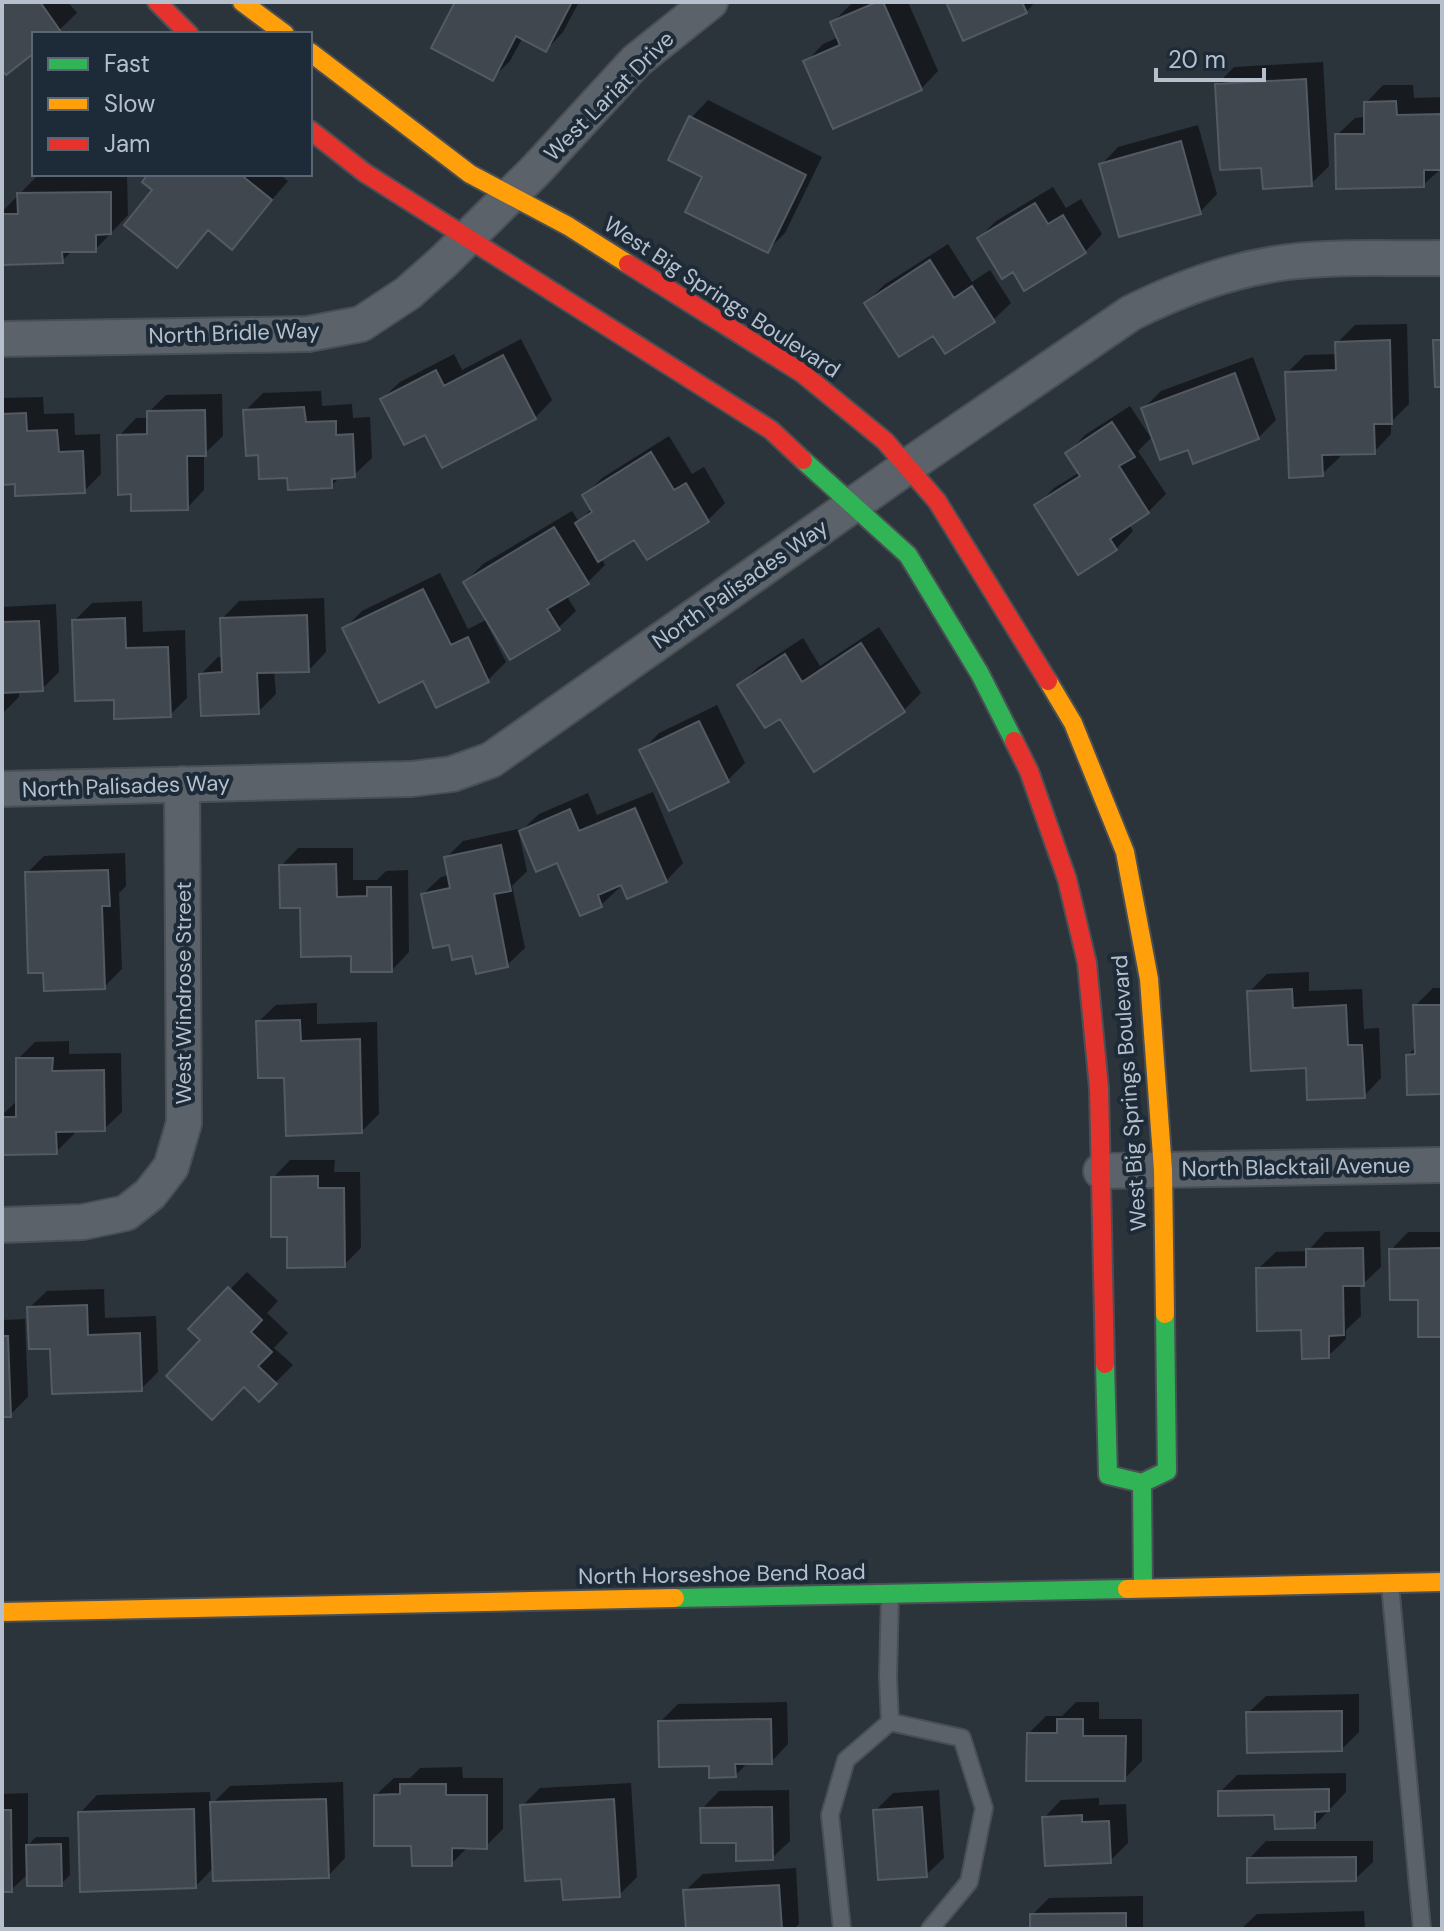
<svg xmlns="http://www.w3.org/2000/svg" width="1444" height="1931" viewBox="0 0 1444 1931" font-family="'DM Sans',sans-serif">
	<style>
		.shadow { fill: #0007 }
		.building { fill: #40474e; stroke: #535a63; stroke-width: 2 }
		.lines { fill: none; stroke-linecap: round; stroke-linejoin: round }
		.lane-casing { stroke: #494f55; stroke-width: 20 }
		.street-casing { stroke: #494f55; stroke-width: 38 }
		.fast-casing { stroke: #494f55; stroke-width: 22 }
		.slow-casing { stroke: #494f55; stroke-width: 22 }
		.jam-casing { stroke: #494f55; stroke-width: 22 }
		.lane { stroke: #5b6269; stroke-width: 16 }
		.street { stroke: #5b6269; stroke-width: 34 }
		.fast { stroke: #30b455; stroke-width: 18 }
		.slow { stroke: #ff9f0a; stroke-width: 18 }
		.jam { stroke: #e5322d; stroke-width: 18 }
		.labels { text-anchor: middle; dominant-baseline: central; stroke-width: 8; stroke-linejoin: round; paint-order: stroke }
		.street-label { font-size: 22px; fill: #b5c0cc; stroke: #1d2a37 }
	</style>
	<rect width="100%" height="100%" fill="#2b333b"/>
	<path class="shadow" d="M2 2H68L77 13 55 34H34V51L2 67Z
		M457 2H579L563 32 546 50 523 37 510 61 493 78Z
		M857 2H908L938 71 921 89 806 62 823 44 839 37 833 22 850 5Z
		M948 2H1035L1026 12Z
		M1323 62 1329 166 1311 184 1263 166 1217 84 1234 67Z
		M1383 85H1413L1414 98 1442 97V168L1423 185 1337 135 1355 118 1366 117V103Z
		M708 100 822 157 785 233 767 251 691 118Z
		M1198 125 1217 194 1200 212 1101 165 1118 147Z
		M151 174H279L288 181 232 247 210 229 177 265Z
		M127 175 128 215 95 250H73L62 261 2 263V212L36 177Z
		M1053 187 1066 208 1081 199 1102 234 1085 252 1013 270 979 238 996 221Z
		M948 244 972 282 990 270 1011 303 993 320 933 333 866 303 884 285Z
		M1407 324 1409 404 1391 422V434L1374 452 1339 453 1340 457 1322 474 1287 373 1305 355 1338 354 1337 343 1355 325Z
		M521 339 552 400 535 418 425 432 382 399 400 382 454 354 462 370Z
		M1253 357 1276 420 1258 438 1190 447 1143 409 1161 391Z
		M321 391 322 406 352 404 353 418 370 417 372 458 354 475 341 476 331 486 289 475 245 411 263 393Z
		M222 394 223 436 204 454V490L187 508 133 492 119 436 136 418H149V412L166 395Z
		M43 397 44 414 74 413 75 435 100 434 101 474 84 491 17 482 2 483V398Z
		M1130 406 1151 438 1138 451 1166 494 1148 512 1129 524 1133 531 1116 549 1036 506 1054 488 1080 472 1068 453 1085 435Z
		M669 436 692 474 704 467 725 503 708 520 635 537 601 558 605 565 588 582 566 595 576 611 558 628 486 622 506 662 488 680 437 705 424 679 345 628 362 611 440 573 468 629 488 619 465 582 483 564 572 511 579 522 592 508 585 495 602 478Z
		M324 598 326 652 309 670 274 671 276 694 258 712 201 674 218 657H223L222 619 239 601Z
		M142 601 143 632 185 630 187 698 170 715 116 697 74 621 92 603Z
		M56 604 59 672 42 689 19 690V697L2 714V607Z
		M879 627 921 693 904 710 814 769 780 716 740 685 757 668 803 638 820 666Z
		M717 705 745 763 728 780 642 751 659 733Z
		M653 792 683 863 666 881 617 884 619 888 601 905 581 914 558 860 521 831 539 814 588 793 597 815Z
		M518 829 527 871 512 886 525 948 507 965 451 943 423 894 441 877 449 875 446 858 463 841Z
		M298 848H353V880H377L386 871 408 870 409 952 392 970 353 954 302 906 281 866Z
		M125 853 126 886 119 893 122 969 104 987 27 873 44 856Z
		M1309 972V991L1362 989 1364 1029 1379 1028 1381 1078 1364 1096 1249 992 1267 974Z
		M1433 988H1442V1092L1408 1055 1416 1047 1415 1006Z
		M317 1003V1024L377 1022 379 1114 362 1131 286 1075 258 1022 276 1005Z
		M69 1041V1054L121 1053 122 1112 104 1129H74V1134L56 1152 2 1153V1115L17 1101 18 1059 35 1042Z
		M290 1160H335L334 1172H360L361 1248 344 1265 289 1235 273 1178Z
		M1380 1231 1381 1267 1363 1284H1360L1361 1316 1346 1330V1339L1328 1356 1258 1269 1276 1252 1308 1251 1325 1232Z
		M1408 1232H1442V1335L1391 1250Z
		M247 1272 278 1301 267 1313 288 1333 274 1348 293 1365 259 1399 191 1329Z
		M104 1289 105 1318 156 1316 158 1372 141 1389 52 1347 29 1308 47 1291Z
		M25 1319 28 1397 10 1415H2V1320Z
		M1359 1694V1732L1341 1750 1248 1713 1266 1696Z
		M787 1702 788 1744 771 1762H748L735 1776 711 1764 660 1722 678 1704Z
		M1076 1702H1099V1719H1142V1761L1124 1779 1029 1733 1046 1716H1062Z
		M462 1767 463 1778H503V1829L486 1846H469L451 1864 413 1844 376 1795 394 1778H410L420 1768Z
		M1346 1773V1792L1314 1826 1220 1792 1237 1775Z
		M343 1782 345 1858 328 1876 214 1867 195 1887 80 1813 97 1795 210 1792 211 1805 230 1786Z
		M631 1783 637 1877 619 1895 563 1877 522 1806 540 1788Z
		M789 1790 790 1841 772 1858 738 1841 702 1809 719 1791Z
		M939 1790 944 1858 926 1875 875 1811 893 1793Z
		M28 1793V1845L36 1837H69L70 1875 61 1884 29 1873 11 1890H2V1794Z
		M1099 1798V1805L1126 1804 1128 1843 1110 1861 1044 1818 1061 1800Z
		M1266 1841H1373V1862L1355 1879 1249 1859Z
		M796 1868 799 1924 794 1929H688L685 1891 703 1874Z
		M1143 1896V1929H1032V1915L1049 1898Z
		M1364 1911 1365 1929H1241L1257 1914Z"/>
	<path class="building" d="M2 2H40L61 32 34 34V53L6 75 2 70Z
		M455 2H572L546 52 516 36 493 81 431 48Z
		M877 2H883L922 90 833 129 803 61 840 45 830 22Z
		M946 2H1022L1027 13 963 41Z
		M1306 79 1312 186 1263 189 1261 168 1220 170 1215 84Z
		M1396 101 1397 115 1442 114V170H1424V187L1336 189 1335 134H1364V102Z
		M689 116 806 175 768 253 685 212 702 177 668 160Z
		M1181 141 1201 214 1119 237 1099 164Z
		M148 174H240L272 200 232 250 208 230 177 268 124 225 152 190 142 182Z
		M111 192V234L96 235V252H62L63 263 2 265V214H18L17 193Z
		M1035 203 1048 224 1063 215 1086 253 1024 291 1013 272 1002 279 977 238Z
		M930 260 954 298 972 286 995 322 945 354 933 336 899 357 864 303Z
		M1390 340 1392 424H1374L1375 454 1322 455 1323 476 1289 478 1285 372 1336 370 1335 342Z
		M1433 340H1442V387H1435Z
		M503 355 536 419 442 468 425 435 404 445 380 399 436 370 444 386Z
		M1235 373 1259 439 1193 464 1188 450 1160 460 1141 408Z
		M304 407 306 422 336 421V435L353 434 355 477 332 479V488L288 490 287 478 259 479 258 455 246 456 243 410Z
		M205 410 206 456H187L188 510 131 511V494L118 495 117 435 147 434V411Z
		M26 413 27 431 57 430 59 452 83 451 85 493 15 496V484L2 485V414Z
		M1112 422 1135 457 1119 466 1149 513 1110 539 1117 550 1078 575 1034 505 1080 476 1065 453Z
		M651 452 674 490 686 483 709 522 647 560 634 540 598 562 575 523 592 512 582 495Z
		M554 527 589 584 547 609 560 630 510 660 463 582Z
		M423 589 451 645 468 637 489 682 436 708 423 681 379 703 342 628Z
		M307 615 309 672 257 673 259 714 201 716 199 674 222 672 220 618Z
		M125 618 126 648 168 647 171 717 114 719V700L75 701 72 620Z
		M39 621 43 691 2 693V622Z
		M861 643 905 712 814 772 780 719 765 728 737 685 785 654 802 682Z
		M699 721 729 782 669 811 639 750Z
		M635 808 667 882 627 899 621 885 598 895 602 907 580 916 557 863 536 872 519 831 570 809 579 831Z
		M501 845 511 891 494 894 508 967 476 974 472 956 452 960 449 945 433 948 421 894 450 888 444 857Z
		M336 864 337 897 367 896V887H391L392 972H351V956L301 957 300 908H280L279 865Z
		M108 870 110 906H102L105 989 44 991 43 973H28L25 872Z
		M1292 989 1293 1008 1346 1005 1348 1045H1362L1365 1098 1307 1100 1306 1068 1251 1071 1247 991Z
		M1413 1005H1442V1094L1407 1095 1406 1055 1415 1054Z
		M300 1020 301 1041 360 1039 362 1133 286 1136 284 1078H258L256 1021Z
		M16 1058H53L52 1071 104 1070 105 1131 56 1132 57 1154 2 1155V1117H16Z
		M318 1176V1188H344L345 1267 287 1268V1237H271V1177Z
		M1363 1248 1364 1286H1343L1344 1335 1329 1336V1358L1302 1359 1301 1330 1257 1331 1256 1268 1306 1267V1249Z
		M1442 1248V1337H1418V1300H1390L1389 1249Z
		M228 1287 262 1320 251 1332 272 1352 258 1366 277 1384 259 1402 244 1387 212 1420 166 1376 200 1340 188 1329Z
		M87 1305 88 1335 140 1333 142 1391 52 1394 50 1349H29L27 1307Z
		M2 1336H8L11 1417H2Z
		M1342 1711V1751L1247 1753 1246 1712Z
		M771 1719 772 1764H735L736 1777 709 1778V1766L659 1767 658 1721Z
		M1057 1719H1083V1736H1126L1125 1781H1026L1027 1733H1057Z
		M400 1784H446V1795H487V1849L452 1848V1866H412L411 1846H374V1795L400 1794Z
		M1329 1789V1811L1315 1812V1828L1275 1829 1274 1815 1218 1816V1791Z
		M326 1799 329 1878 213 1881 210 1802Z
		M614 1799 620 1897 563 1900 561 1879 525 1881 520 1805Z
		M772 1807 773 1860 736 1861V1843H701L700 1808Z
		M922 1807 927 1877 878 1880 873 1810Z
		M194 1809 196 1888 80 1892 78 1812Z
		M2 1810H11L12 1892H2Z
		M1082 1815V1822L1109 1821 1111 1863 1045 1866 1042 1817Z
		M61 1844 62 1886H27L26 1845Z
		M1356 1857V1881L1247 1883V1858Z
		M779 1885 782 1929H686L683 1890Z
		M1126 1913V1929H1030V1914Z"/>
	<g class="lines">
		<defs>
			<path id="lane" d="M1390 1584 1422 1929
				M890 1722 962 1738 984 1808 969 1882 930 1929
				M842 1929 830 1815 846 1760 890 1722 888 1677 890 1595"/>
			<path id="street" d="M2 339 308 334 361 324 408 293 444 261 536 170 636 61 710 2
				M2 789 411 779 452 774 491 760 908 466 1131 313C1181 288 1232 269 1288 262 1338 256 1391 259 1442 258
				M1101 1171 1442 1165
				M2 1225 83 1222 126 1213 150 1194 171 1167 184 1123 182 784"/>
			<path id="fast" d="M803 460 908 555 980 674 1014 741
				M1105 1364 1108 1475 1142 1483 1167 1471 1165 1314
				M1142 1483 1143 1588
				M675 1598 1127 1589"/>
			<path id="slow" d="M242 2 285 34
				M310 52 470 174 568 226 628 264
				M1048 681 1073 723 1125 852 1149 979 1163 1170 1165 1314
				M1127 1589 1442 1582
				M2 1612 675 1598"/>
			<path id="jam" d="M157 2 189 34
				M310 130 365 173 771 430 803 460
				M628 264 802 373 885 441 937 501 1048 681
				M1014 741 1029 771 1067 879 1087 963 1099 1088 1105 1364"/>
		</defs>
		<use href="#lane" class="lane-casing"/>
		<use href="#street" class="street-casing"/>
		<use href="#fast" class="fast-casing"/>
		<use href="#slow" class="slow-casing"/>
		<use href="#jam" class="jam-casing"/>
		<use href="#lane" class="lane"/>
		<use href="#street" class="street"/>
		<use href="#fast" class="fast"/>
		<use href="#slow" class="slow"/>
		<use href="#jam" class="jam"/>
	</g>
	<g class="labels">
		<g class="street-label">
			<text transform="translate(609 96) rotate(-45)">West Lariat Drive</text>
			<text transform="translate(722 297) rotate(33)">West Big Springs Boulevard</text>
			<text transform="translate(234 333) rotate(-2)">North Bridle Way</text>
			<text transform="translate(740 584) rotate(-35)">North Palisades Way</text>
			<text transform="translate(126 786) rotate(-2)">North Palisades Way</text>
			<text transform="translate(183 993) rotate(-90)">West Windrose Street</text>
			<text transform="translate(1129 1093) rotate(-94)">West Big Springs Boulevard</text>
			<text transform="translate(1296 1167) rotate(-1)">North Blacktail Avenue</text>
			<text transform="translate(722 1574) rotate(-1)">North Horseshoe Bend Road</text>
		</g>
	</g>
	<rect width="1444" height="1931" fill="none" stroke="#b5c0cc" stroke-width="8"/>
	<rect x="32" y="32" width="280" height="144" fill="#1d2a37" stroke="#5a6673" stroke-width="2"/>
	<rect x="48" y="58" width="40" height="12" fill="#30b455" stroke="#5a6673" stroke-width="2"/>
	<text x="104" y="72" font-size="24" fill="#b5c0cc">Fast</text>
	<rect x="48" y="98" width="40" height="12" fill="#ff9f0a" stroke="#5a6673" stroke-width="2"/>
	<text x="104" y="112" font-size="24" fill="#b5c0cc">Slow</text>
	<rect x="48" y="138" width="40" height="12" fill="#e5322d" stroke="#5a6673" stroke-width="2"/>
	<text x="104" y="152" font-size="24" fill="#b5c0cc">Jam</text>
	<path d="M1156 68v12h108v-12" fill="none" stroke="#b5c0cc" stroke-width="4"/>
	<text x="1168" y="68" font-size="24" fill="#b5c0cc" stroke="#1d2a37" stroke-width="6" paint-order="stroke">20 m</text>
</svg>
